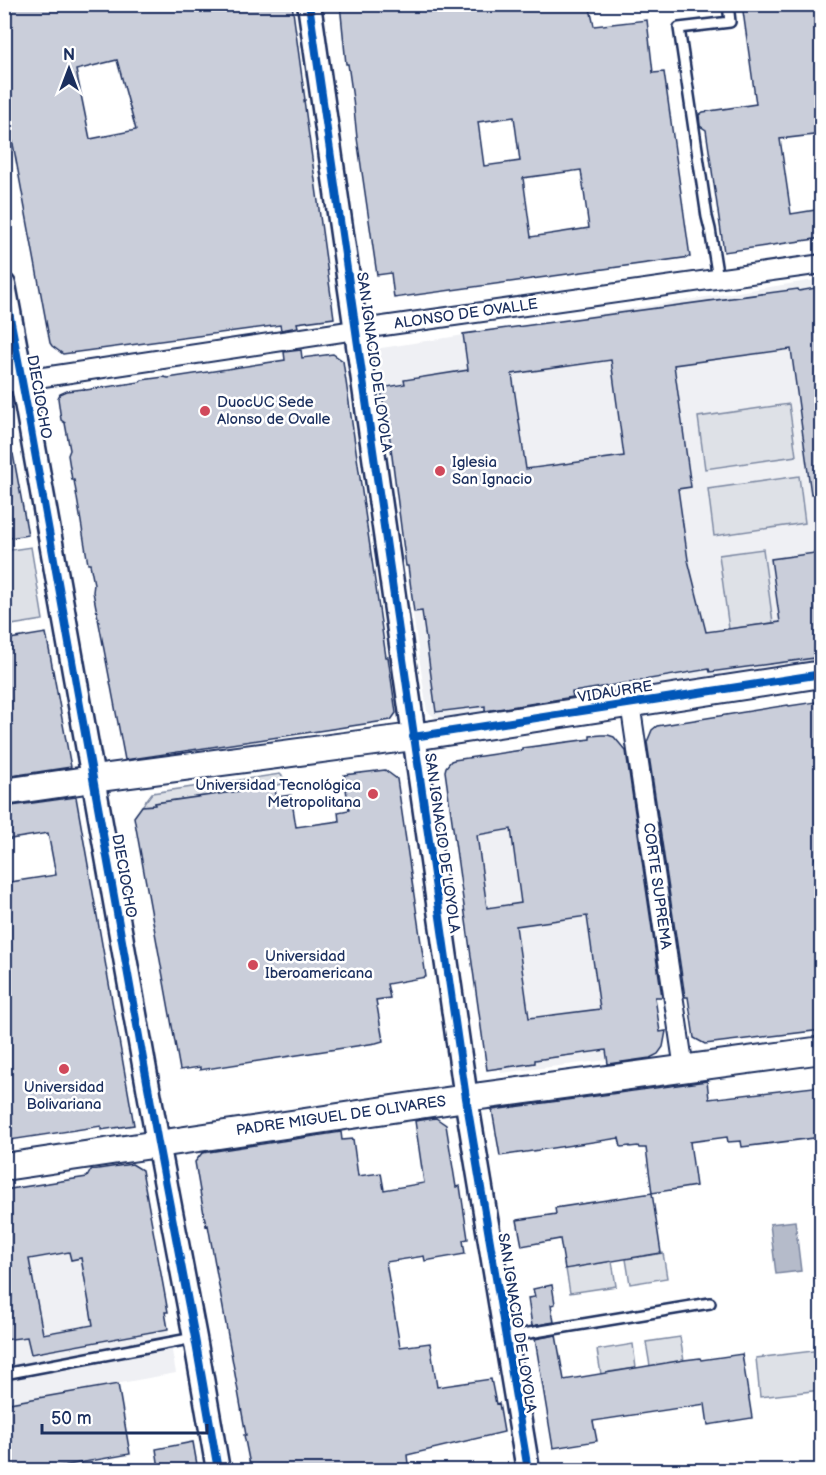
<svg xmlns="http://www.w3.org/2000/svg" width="826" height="1475" viewBox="0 0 826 1475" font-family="'Balsamiq Sans',sans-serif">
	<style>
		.built { fill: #eff0f4 }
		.green { fill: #dee1e7; stroke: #7c88a2; stroke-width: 1.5 }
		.water { fill: #b5bbca; stroke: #77839f; stroke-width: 1.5 }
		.building { fill: #caceda; stroke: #1b2f5e; stroke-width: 1.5; fill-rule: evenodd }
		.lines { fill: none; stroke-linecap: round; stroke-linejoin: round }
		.service-casing { stroke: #1b2f5e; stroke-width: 14 }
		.minor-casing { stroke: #1b2f5e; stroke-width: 22 }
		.tertiary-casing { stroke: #1b2f5e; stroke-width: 27 }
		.secondary-casing { stroke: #1b2f5e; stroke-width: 30 }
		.service { stroke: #fff; stroke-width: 9 }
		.minor { stroke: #fff; stroke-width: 18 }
		.tertiary { stroke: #fff; stroke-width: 22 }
		.secondary { stroke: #fff; stroke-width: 26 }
		.cycleway-casing { stroke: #fff; stroke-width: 11 }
		.cycleway { stroke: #0057b8; stroke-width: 8 }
		.poi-dot { fill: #d1495b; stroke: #fff; stroke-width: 2 }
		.labels { text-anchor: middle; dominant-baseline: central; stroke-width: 5; stroke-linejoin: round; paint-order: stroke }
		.street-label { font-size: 15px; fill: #1b2f5e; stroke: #fff }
		.poi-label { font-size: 15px; fill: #1b2f5e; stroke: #fff; text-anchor: start }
	</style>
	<rect width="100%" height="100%" fill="#fff"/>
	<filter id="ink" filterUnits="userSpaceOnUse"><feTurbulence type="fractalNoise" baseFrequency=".0167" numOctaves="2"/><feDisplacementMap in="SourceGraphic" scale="12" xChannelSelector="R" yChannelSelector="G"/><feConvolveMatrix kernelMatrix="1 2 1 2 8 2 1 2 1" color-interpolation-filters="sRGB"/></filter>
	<g filter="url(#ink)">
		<path class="built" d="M821 279V660L438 720 427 711 375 349Z
			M572 804 607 1060 501 1073 500 1068 487 1070 453 827Z
			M132 1164 142 1170 168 1312 165 1313 176 1373 5 1404V1190L87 1177 91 1170Z"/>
		<path class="green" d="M789 404 796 456 705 469 698 417Z
			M799 476 805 523 714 536 708 489Z
			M31 547 43 620 5 626V551Z
			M763 549 773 623 729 629 719 555Z
			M280 774 289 783 260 788V790H247L155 803V805L142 806 152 793Z
			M663 1253 667 1278 630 1284 626 1259Z
			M612 1261 616 1286 570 1293 566 1269Z
			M680 1337 684 1361 650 1366 646 1342Z
			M633 1344 636 1368 609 1372V1378L602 1380 597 1350Z
			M821 1350V1390L760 1397 756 1358Z"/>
		<path class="water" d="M795 1221 801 1271 776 1274 770 1224Z"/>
		<path class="building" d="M4 4H292L305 100H304L334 318 297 323 298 327 281 330 280 325 63 354 52 346 50 343 8 117H10L4 87ZM117 60 136 130 90 139 76 70Z
			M340 4H589L594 26 647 20 653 73 664 72 690 257 394 298 391 273 377 275 357 138 353 99 348 64H346ZM514 117 520 161 484 166 478 122ZM581 170 589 228 531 237 523 178Z
			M742 4H822V134L780 139 791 214 822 209V238L724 252 706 130 700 126 699 115 703 112 756 104Z
			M822 287V494H811L791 349 674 365 691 487 678 489 688 560 706 632 780 622 771 559 822 552V657L710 672 709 669 572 692 573 697 485 711V706L436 712 422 611 414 612 408 566H406L387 417 385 418 381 388 405 384 404 380 468 370 463 334 798 289 799 291ZM611 360 624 456 526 469 512 374Z
			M301 350 302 358 333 354 343 361 386 657H388L396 713 391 720 125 760 93 592 94 584 90 564H88L74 480H72L68 455 70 450 65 423 61 420 58 398 60 394 67 391 83 389 86 390 140 382 142 380 164 377 168 378 285 360 284 352Z
			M13 454 28 535 4 539V455Z
			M46 633 71 767 4 777V640Z
			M822 701V857L815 858 822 890V1030L705 1044 694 1038 688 997H685L647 742 652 730 657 726 788 705 789 706Z
			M602 735H608L614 737 626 751 662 997H655L660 1032 666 1031 663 1047 658 1054 650 1058 608 1064 606 1050 535 1060V1063L487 1070 445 771 446 767 451 761 454 760 522 750V748L590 739V736ZM511 829 521 903 487 908 477 835ZM587 916 600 1009 529 1018 516 926Z
			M385 770 397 779 426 977 387 984 390 998 376 1000 383 1041 376 1043 200 1070V1067L180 1070 134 817 142 806 155 805V803L275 786 276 797 291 795 296 827 339 821 338 812 349 810 344 775Z
			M76 797 134 1125 101 1130V1126L4 1141V883L56 875 48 833 4 840V807Z
			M707 1081 709 1099 822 1086V1137L742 1147 741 1141 728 1142 727 1137 690 1142 696 1186 652 1193 646 1148H639L638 1146 630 1147V1146L621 1147 619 1138 500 1156 492 1110Z
			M436 1118 446 1125 456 1187 460 1186 468 1239 463 1240 465 1254 425 1261 424 1256 386 1262 400 1347 430 1343 437 1387 491 1379 496 1404 499 1403 504 1432 407 1455 408 1464H405L406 1467 387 1470H251L244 1435H246L208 1225 206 1226 195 1162 202 1153 341 1132 342 1140 353 1139 358 1176 381 1173 384 1190 424 1183 415 1121Z
			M132 1164 142 1170 168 1312H165L168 1329 31 1354 27 1337 4 1340V1190L87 1177 91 1170ZM69 1252 71 1260 81 1258 93 1325 43 1334 29 1259Z
			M652 1193 661 1253 565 1269 560 1239 522 1246 517 1220 556 1214 555 1208Z
			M552 1285 555 1304 551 1305 554 1322 532 1326 528 1298 535 1297 533 1289Z
			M556 1335 564 1380 684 1360 700 1358 701 1360 742 1354 752 1418 708 1425 705 1404 593 1421 597 1441 553 1448 535 1339Z
			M118 1384 130 1454 40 1470H4V1404Z
			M193 1442 198 1470H163V1467L159 1468 156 1449Z"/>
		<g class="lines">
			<defs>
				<path id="service" d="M718 279 710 229 707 217 679 28 730 22 728 4
					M505 1337 710 1303
					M4 1374 194 1338"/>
				<path id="minor" d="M4 383 355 330 822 264
					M630 703 684 1069"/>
				<path id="tertiary" d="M309 4 466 1098 528 1470
					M4 285 27 408 158 1143 195 1338 218 1470"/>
				<path id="secondary" d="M4 792 93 779 413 737 822 674
					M4 1167 466 1098 822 1050"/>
			</defs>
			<use href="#service" class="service-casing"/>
			<use href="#minor" class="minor-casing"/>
			<use href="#tertiary" class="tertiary-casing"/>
			<use href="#secondary" class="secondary-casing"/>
			<use href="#service" class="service"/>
			<use href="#minor" class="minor"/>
			<use href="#tertiary" class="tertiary"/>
			<use href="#secondary" class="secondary"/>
			<defs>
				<path id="cycleway" d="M309 4 466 1098 528 1470
					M4 285 27 408 158 1143 195 1338 218 1470
					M413 737 822 674"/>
			</defs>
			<use href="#cycleway" class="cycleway-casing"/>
			<use href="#cycleway" class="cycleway"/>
		</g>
	</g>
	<g class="poi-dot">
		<circle cx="205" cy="411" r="6"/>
		<circle cx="440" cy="471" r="6"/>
		<circle cx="373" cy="794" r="6"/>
		<circle cx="253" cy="965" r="6"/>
		<circle cx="64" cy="1069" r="6"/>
	</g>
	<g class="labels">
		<g class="street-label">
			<text transform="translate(466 314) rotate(-8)">ALONSO DE OVALLE</text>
			<text transform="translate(374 362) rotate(82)">SAN IGNACIO DE LOYOLA</text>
			<text transform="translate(39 397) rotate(80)">DIECIOCHO</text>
			<text transform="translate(615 692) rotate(-9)">VIDAURRE</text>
			<text transform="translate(442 843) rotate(82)">SAN IGNACIO DE LOYOLA</text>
			<text transform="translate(124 876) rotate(80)">DIECIOCHO</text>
			<text transform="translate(657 886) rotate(82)">CORTE SUPREMA</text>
			<text transform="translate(341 1116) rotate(-8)">PADRE MIGUEL DE OLIVARES</text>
			<text transform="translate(517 1323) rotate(81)">SAN IGNACIO DE LOYOLA</text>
		</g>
		<g class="poi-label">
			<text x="217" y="402">DuocUC Sede<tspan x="217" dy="17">Alonso de Ovalle</tspan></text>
			<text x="452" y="462">Iglesia<tspan x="452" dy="17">San Ignacio</tspan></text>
			<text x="361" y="785" text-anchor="end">Universidad Tecnológica<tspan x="361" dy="17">Metropolitana</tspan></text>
			<text x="265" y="956">Universidad<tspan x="265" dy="17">Iberoamericana</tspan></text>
			<text x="64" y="1087" text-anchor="middle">Universidad<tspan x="64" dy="17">Bolivariana</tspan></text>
		</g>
	</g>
	<rect width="826" height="1475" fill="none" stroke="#fff" stroke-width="24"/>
	<rect x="12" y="12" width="802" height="1451" fill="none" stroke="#1b2f5e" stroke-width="2" filter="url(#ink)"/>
	<g transform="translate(69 69)" stroke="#ffffff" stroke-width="4.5" paint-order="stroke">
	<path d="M0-4.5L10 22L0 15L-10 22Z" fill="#1b2f5e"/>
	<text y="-9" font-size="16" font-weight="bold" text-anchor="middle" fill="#1b2f5e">N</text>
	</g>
	<path d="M42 1424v9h165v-9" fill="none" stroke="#1b2f5e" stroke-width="3"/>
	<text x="51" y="1424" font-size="18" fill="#1b2f5e" stroke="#ffffff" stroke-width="4.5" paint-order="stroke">50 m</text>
</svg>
